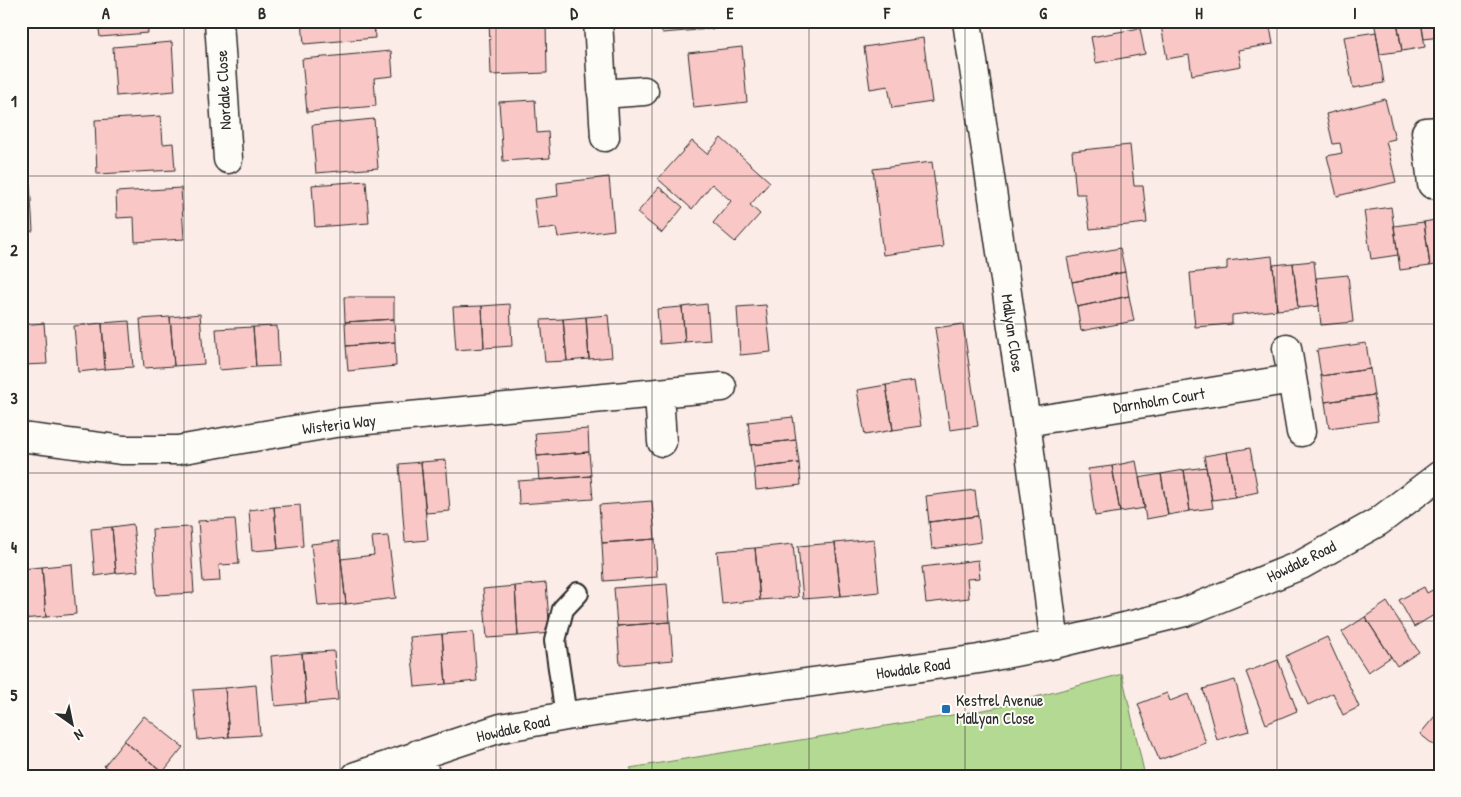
<svg xmlns="http://www.w3.org/2000/svg" width="1461" height="797" viewBox="0 0 1461 797" font-family="'Patrick Hand',sans-serif">
	<style>
		.green { fill: #b4d993; stroke: #70825f }
		.building { fill: #f9c8c6; stroke: #2b2b2b }
		.lines { fill: none; stroke-linecap: round; stroke-linejoin: round }
		.lane-casing { stroke: #2b2b2b; stroke-width: 24 }
		.street-casing { stroke: #2b2b2b; stroke-width: 31 }
		.lane { stroke: #fdfcf7; stroke-width: 20 }
		.street { stroke: #fdfcf7; stroke-width: 28 }
		.grid { fill: none; stroke: #2b2b2b; stroke-width: 1; stroke-opacity: 0.55 }
		.poi-dot { fill: #1f6fb2; stroke: #fdfcf7; stroke-width: 2 }
		.labels { text-anchor: middle; dominant-baseline: central; stroke-width: 4; stroke-linejoin: round; paint-order: stroke }
		.street-label { font-size: 16px; fill: #2b2b2b; stroke: #fdfcf7 }
		.poi-label { font-size: 16px; fill: #2b2b2b; stroke: #fdfcf7; text-anchor: start }
		.neatline { fill: none; stroke: #2b2b2b; stroke-width: 2 }
		.grid-label { font-size: 16px; text-anchor: middle; font-weight: bold; fill: #2b2b2b }
	</style>
	<rect width="100%" height="100%" fill="#fcece8"/>
	<filter id="ink" filterUnits="userSpaceOnUse"><feTurbulence type="fractalNoise" baseFrequency=".02" numOctaves="2"/><feDisplacementMap in="SourceGraphic" scale="10" xChannelSelector="R" yChannelSelector="G"/><feConvolveMatrix kernelMatrix="1 2 1 2 8 2 1 2 1" color-interpolation-filters="sRGB"/></filter>
	<g filter="url(#ink)">
		<path class="green" d="M1122 674 1145 776H636L630 768 995 708Z"/>
		<path class="building" d="M98 21H147L148 33 100 37Z
			M302 21H374L375 38 304 44Z
			M489 21H546L547 73 491 75Z
			M661 21H747V26L662 33Z
			M1183 21H1269L1273 44 1238 50 1241 66 1192 75 1189 55 1167 59 1161 25Z
			M1374 21H1397L1402 51 1380 54Z
			M1397 21H1421L1425 47 1402 51Z
			M1421 21H1440V37L1424 39Z
			M21 25H23L27 75 21 76Z
			M1140 28 1145 54 1096 63 1091 37Z
			M1376 32 1384 83 1353 88 1344 37Z
			M923 38 932 102 892 108 888 86 870 89 864 47Z
			M172 42 175 91 116 96 113 47Z
			M742 47 747 102 694 108 688 53Z
			M391 51 393 76 374 78 376 106 307 112 302 59Z
			M1385 99 1395 139 1386 141 1396 182 1337 196 1327 156 1342 153 1340 143 1333 144 1326 114Z
			M535 100 537 133 548 132 550 158 503 161 499 102Z
			M161 116 163 144 173 143 175 170 97 174 95 120Z
			M374 119 378 168 316 173 312 125Z
			M721 138 770 182 750 205 760 214 735 242 713 223 731 201 712 184 692 209 658 179 692 141 707 154Z
			M1130 145 1134 186H1143L1147 223 1090 229 1085 194H1076L1072 151Z
			M932 162 943 247 883 255 873 169Z
			M609 177 614 230 558 237 556 228 538 230 534 199 558 196 557 183Z
			M366 181 369 223 315 227 312 185Z
			M30 184 33 231 21 232V185Z
			M659 187 683 207 662 233 637 213Z
			M181 188 184 239 135 242 134 217 117 218 116 192Z
			M1391 207 1398 255 1371 259 1364 211Z
			M1440 219V264L1430 266 1424 222Z
			M1424 222 1430 266 1400 270 1394 226Z
			M1120 248 1125 272 1072 282 1067 258Z
			M1272 256 1277 310 1232 315V324L1195 327 1190 273 1227 269V261Z
			M1314 261 1319 306 1298 308 1293 263Z
			M1293 263 1298 308 1277 310 1273 265Z
			M1125 272 1129 296 1077 307 1072 282Z
			M1348 275 1353 322 1321 325 1316 278Z
			M1129 296 1134 321 1081 331 1077 307Z
			M344 297H394V319L345 322Z
			M510 304 512 346 484 348 482 306Z
			M707 304 710 340 685 342 682 307Z
			M766 305 771 352 740 355 737 307Z
			M482 306 484 348 456 350 453 307Z
			M682 307 685 342 660 344 657 309Z
			M200 314 204 364 174 366 170 317Z
			M608 315 612 357 589 359 586 317Z
			M170 317 174 366 144 368 140 319Z
			M586 317 589 359 567 361 563 319Z
			M394 319 395 342 346 346 345 322Z
			M563 319 567 361 545 362 541 320Z
			M129 321 133 367 105 369 102 323Z
			M44 323 47 364 23 365 21 325Z
			M102 323 105 369 78 372 74 326Z
			M963 324 978 426 950 430 935 328Z
			M277 326 279 366 256 367 253 327Z
			M253 327 256 367 219 370 216 329Z
			M395 342 396 366 348 371 346 346Z
			M1366 343 1370 369 1321 376 1317 350Z
			M1370 369 1374 395 1325 402 1321 376Z
			M914 381 921 426 893 430 886 385Z
			M886 385 893 430 865 435 857 390Z
			M1374 395 1378 421 1329 428 1325 402Z
			M793 417 796 440 751 445 748 422Z
			M588 429 589 452 537 456 535 433Z
			M796 440 799 463 754 468 751 445Z
			M1250 448 1258 492 1235 497 1227 452Z
			M589 452 591 476 539 480 537 456Z
			M1227 452 1235 497 1212 500 1204 456Z
			M446 460 450 511 426 513 421 462Z
			M1136 461 1145 508 1120 512 1112 466Z
			M421 462 428 540 405 542 399 464Z
			M799 463 801 485 756 490 754 468Z
			M1112 466 1120 512 1095 516 1088 469Z
			M1206 467 1213 508 1190 511 1184 470Z
			M1184 470 1190 511 1168 515 1161 474Z
			M1161 474 1168 515 1146 519 1139 478Z
			M591 476 593 499 519 504 518 481Z
			M975 490 978 516 929 522 926 496Z
			M652 501 655 539 602 543 599 505Z
			M300 505 303 546 278 549 274 507Z
			M274 507 278 549 252 551 249 510Z
			M978 516 981 542 932 549 929 522Z
			M235 519 239 564 219 565 220 581 203 582 198 521Z
			M133 524 138 571 116 573 112 527Z
			M112 527 116 573 95 576 91 529Z
			M190 527 194 593 156 595 152 529Z
			M388 536 396 598 346 604 341 559 374 555 372 537Z
			M655 539 657 577 604 581 602 543Z
			M874 539 879 592 841 596 835 543Z
			M339 541 346 604 318 606 311 544Z
			M835 543 841 596 803 599 798 546Z
			M793 544 798 597 760 600 755 548Z
			M755 548 760 600 722 604 717 551Z
			M978 560 980 578 967 579 969 598 926 603 922 567Z
			M72 564 76 614 46 617 42 567Z
			M42 567 46 617 21 619V569Z
			M546 583 550 633 518 636 515 586Z
			M667 584 670 622 617 626 614 588Z
			M515 586 518 636 487 638 483 589Z
			M1440 586V626L1434 615 1414 627 1399 600 1424 587 1427 593Z
			M1387 602 1419 652 1397 666 1365 617Z
			M1365 617 1391 657 1368 672 1342 632Z
			M670 622 673 660 620 665 617 626Z
			M473 632 477 681 446 684 442 634Z
			M442 634 446 684 415 687 410 637Z
			M1327 637 1359 707 1343 715 1333 693 1308 705 1286 656Z
			M334 651 338 700 306 703 302 653Z
			M302 653 306 703 275 706 271 656Z
			M1278 660 1297 711 1266 724 1246 672Z
			M1235 680 1249 731 1217 740 1203 689Z
			M256 685 260 735 229 737 225 688Z
			M225 688 229 737 198 740 193 690Z
			M1167 693 1170 701 1188 694 1206 743 1159 760 1138 704Z
			M1440 710V750L1420 734Z
			M144 716 183 747 163 772 124 741Z
			M124 741 163 772 161 776H117L104 766Z"/>
		<g class="lines">
			<defs>
				<path id="lane" d="M566 716 555 641 563 609 578 593"/>
				<path id="street" d="M219 21 228 159
					M598 21 605 137
					M967 21 1026 422 1055 644
					M602 94 644 91
					M1432 184 1426 132 1440 131
					M1287 348 1301 432
					M659 393 662 442
					M1026 422 1292 379
					M21 437 123 450H178L335 423 722 387
					M418 754 426 776
					M356 776 501 728 566 716 979 659 1055 644 1185 612 1301 565 1378 522 1440 475"/>
			</defs>
			<use href="#lane" class="lane-casing"/>
			<use href="#street" class="street-casing"/>
			<use href="#lane" class="lane"/>
			<use href="#street" class="street"/>
		</g>
	</g>
	<path class="grid" d="M184 21V776M340 21V776M496 21V776M652 21V776M809 21V776M965 21V776M1121 21V776M1277 21V776M21 176H1440M21 324H1440M21 473H1440M21 621H1440"/>
	<rect class="poi-dot" x="941" y="704" width="10" height="10" rx="2.5"/>
	<g class="labels">
		<g class="street-label">
			<text transform="translate(223 90) rotate(-93)">Nordale Close</text>
			<text transform="translate(1013 333) rotate(82)">Mallyan Close</text>
			<text transform="translate(1159 400) rotate(-9)">Darnholm Court</text>
			<text transform="translate(339 424) rotate(-7)">Wisteria Way</text>
			<text transform="translate(1301 561) rotate(-26)">Howdale Road</text>
			<text transform="translate(913 668) rotate(-8)">Howdale Road</text>
			<text transform="translate(513 728) rotate(-13)">Howdale Road</text>
		</g>
		<g class="poi-label">
			<text x="956" y="700">Kestrel Avenue<tspan x="956" dy="18">Mallyan Close</tspan></text>
		</g>
	</g>
	<rect width="1461" height="797" fill="none" stroke="#fdfcf7" stroke-width="55"/>
	<g transform="translate(72 724) rotate(147)" stroke="#fdfcf7" stroke-width="4" paint-order="stroke">
	<path d="M0-4L9 19L0 12L-9 19Z" fill="#2b2b2b"/>
	<text y="-8" font-size="14" font-weight="bold" text-anchor="middle" fill="#2b2b2b">N</text>
	</g>
	<rect x="28" y="28" width="1406" height="742" class="neatline"/>
	<g class="grid-label">
		<text x="106" y="19">A</text>
		<text x="262" y="19">B</text>
		<text x="418" y="19">C</text>
		<text x="574" y="19">D</text>
		<text x="730" y="19">E</text>
		<text x="887" y="19">F</text>
		<text x="1043" y="19">G</text>
		<text x="1199" y="19">H</text>
		<text x="1355" y="19">I</text>
		<text x="14" y="107">1</text>
		<text x="14" y="256">2</text>
		<text x="14" y="404">3</text>
		<text x="14" y="553">4</text>
		<text x="14" y="701">5</text>
	</g>
</svg>
